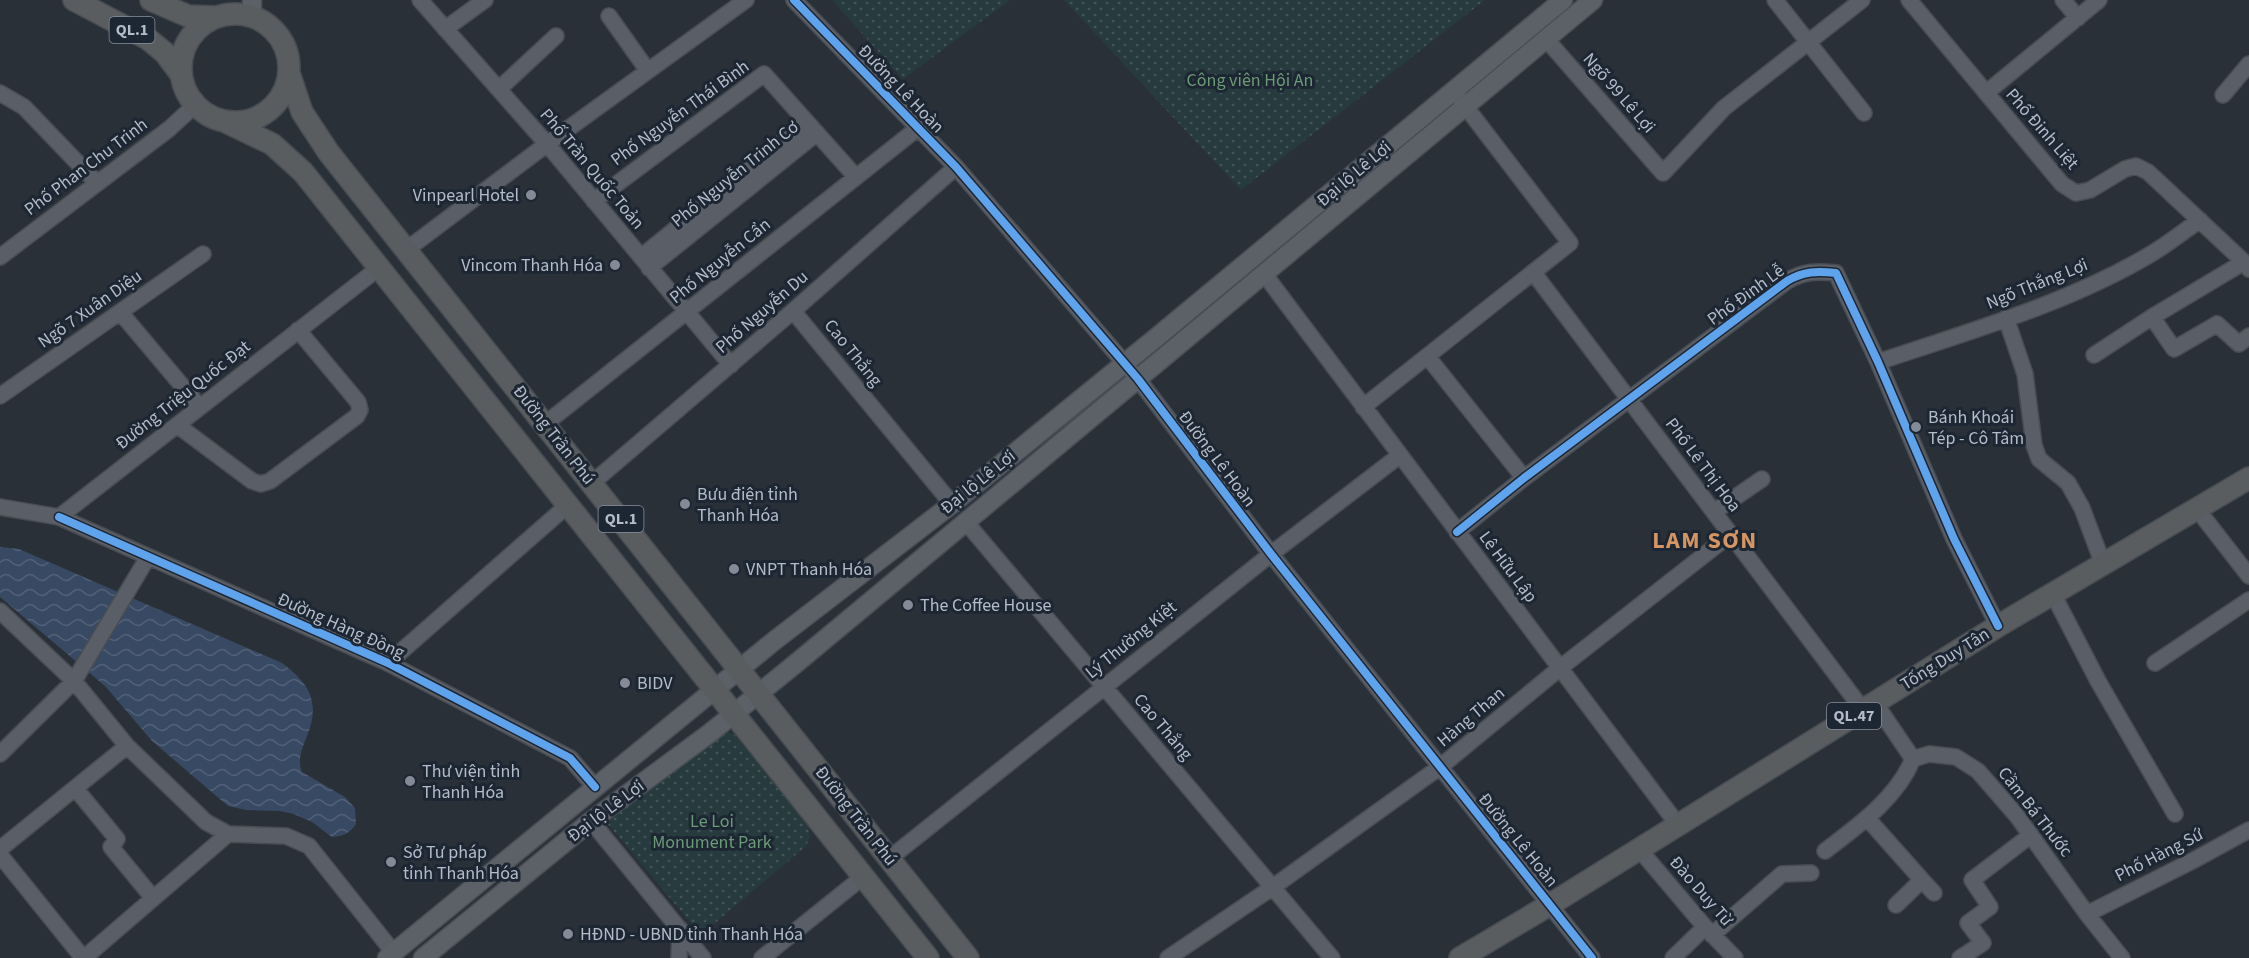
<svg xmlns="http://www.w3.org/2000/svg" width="2249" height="958" viewBox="0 0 2249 958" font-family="'Source Sans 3',sans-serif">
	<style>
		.park { fill: url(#park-dots) }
		.water { fill: url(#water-waves) }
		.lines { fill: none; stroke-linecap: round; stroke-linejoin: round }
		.minor-casing { stroke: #484c53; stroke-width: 18 }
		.major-casing { stroke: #484c55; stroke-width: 21 }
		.highway-casing { stroke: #474c53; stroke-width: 24 }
		.minor { stroke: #5a5e66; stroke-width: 15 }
		.major { stroke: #5c6168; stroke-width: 18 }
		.highway { stroke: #5a5d60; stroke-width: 21 }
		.cycleway-casing { stroke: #1d2633; stroke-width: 11 }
		.cycleway { stroke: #60a3ed; stroke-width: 8 }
		.poi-dot { fill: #848b96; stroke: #1d2633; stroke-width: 2 }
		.labels { text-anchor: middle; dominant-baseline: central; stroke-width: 6; stroke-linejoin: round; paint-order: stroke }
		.shield { fill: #1d2633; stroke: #878f9c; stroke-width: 1.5 }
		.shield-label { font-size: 16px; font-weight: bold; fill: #b4bcc9 }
		.park-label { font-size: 18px; fill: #6b9a76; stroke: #1d2633 }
		.street-label { font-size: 18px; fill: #b4bcc9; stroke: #1d2633 }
		.poi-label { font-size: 18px; fill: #b4bcc9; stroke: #1d2633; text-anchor: start }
		.district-label { font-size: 24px; font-weight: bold; letter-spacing: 1.5px; fill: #d59563; stroke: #1d2633 }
	</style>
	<defs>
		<pattern id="park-dots" width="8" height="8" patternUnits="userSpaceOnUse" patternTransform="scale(1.5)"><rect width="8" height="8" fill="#273a3e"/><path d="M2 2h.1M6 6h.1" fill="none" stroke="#445559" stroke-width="1.8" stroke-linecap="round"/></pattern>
		<pattern id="water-waves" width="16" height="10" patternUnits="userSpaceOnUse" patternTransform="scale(1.5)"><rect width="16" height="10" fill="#384963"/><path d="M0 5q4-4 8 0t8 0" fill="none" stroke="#526178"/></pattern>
	</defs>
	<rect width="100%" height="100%" fill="#2a3038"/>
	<path class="park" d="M832 0H1010L903 79Z
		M1064 0H1485L1241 190Z
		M724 731 734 734 808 826 810 837 806 846 701 935 607 823 714 735Z"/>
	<path class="water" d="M0 547 19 549 282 663C309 683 321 702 307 736 302 749 297 759 302 772L345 797 355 808 356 824C350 833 344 836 332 837L312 822 294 814 280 811 246 810 228 806 152 741 105 686 0 597Z"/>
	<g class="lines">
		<defs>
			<path id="minor" d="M420 0 547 144 731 365
				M794 0 956 167 1138 379 1271 554 1592 958
				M1775 0 1864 113
				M1909 0 2062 184 2076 193 2090 190 2125 169 2136 166 2148 172 2244 262 2249 269
				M2063 0 2078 18
				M609 16 648 71
				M445 29 485 0
				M1546 39 1663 173 1724 108 1862 0
				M499 89 556 36
				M0 93 24 107 97 183
				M1986 93 2099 0
				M2223 95 2249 64
				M594 201 764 74 856 177
				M406 250 547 144 746 0
				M0 257 169 129 194 106
				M641 257 807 122
				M649 268 817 133
				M1533 272 1863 710
				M1265 275 1678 825
				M793 311 952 504
				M120 312 200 407
				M2152 317 2174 349 2217 324 2239 344 2249 336
				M2006 318 2025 374 2034 445 2039 459 2068 483 2082 508 2103 564
				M2094 355 2152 317 2244 262
				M1427 356 1524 478
				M1878 362C1970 331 2067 304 2151 254 2168 244 2184 231 2200 220
				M0 396 203 254
				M1363 407 1570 243 1459 98
				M545 424 918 128
				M177 425 252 481 261 484 270 481 357 416 360 410 358 402 298 330
				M592 483 793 311 956 167
				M0 507 59 517 380 267
				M2197 509 2249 576
				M1714 512 1762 479
				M59 517 388 663 570 758 595 787
				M965 521 1332 958
				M1457 532 1524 478 1787 281C1804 271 1817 271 1836 273L1878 362 1954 539 1998 626
				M2053 594 2098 681 2175 814
				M0 611 74 681 127 746 206 822 228 834 286 836 309 846 394 953
				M388 663 569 504
				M2155 663 2249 600
				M1875 703 1913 759
				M0 754 74 681 148 557
				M1913 759 1929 754 1956 757 1978 771 2017 816 2087 914 2122 958
				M75 788 117 839 111 847 153 898
				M1867 818 1922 880 1896 905
				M591 821 703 958
				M0 849 127 746
				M1639 849 1705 927 1735 958
				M1825 851C1859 825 1896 799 1913 759
				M0 855 83 958
				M890 858 1271 554 1399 456
				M1922 880 1934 893
				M2087 914 2194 860 2249 830
				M1712 935 1782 874 1811 873
				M84 958 228 834
				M679 958 680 929
				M762 958 864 876
				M1168 958 1273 887 1440 767 1560 668 1731 534
				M1673 958 1705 927
				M1960 958 1983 943 1968 923 1990 907 1972 880 2031 835"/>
			<path id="major" d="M252 0V17
				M387 958 774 641 952 504 1157 337 1563 0
				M423 958 591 821 710 733 794 665 1593 0"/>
			<path id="highway" d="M74 0 148 39 165 53 180 73
				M151 0 188 16 216 17
				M181 68a54 54 0 1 1 108 0a54 54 0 1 1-108 0Z
				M289 73 302 112 329 153 968 958
				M226 122 272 144 303 172 928 958
				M1460 958 1551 904 1998 626 2249 478"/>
		</defs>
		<use href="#minor" class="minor-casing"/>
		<use href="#major" class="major-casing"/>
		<use href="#highway" class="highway-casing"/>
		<use href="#minor" class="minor"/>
		<use href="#major" class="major"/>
		<use href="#highway" class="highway"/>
		<defs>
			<path id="cycleway" d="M794 0 956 167 1138 379 1271 554 1592 958
				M59 517 388 663 570 758 595 787
				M1457 532 1524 478 1787 281C1804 271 1817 271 1836 273L1878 362 1954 539 1998 626"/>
		</defs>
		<use href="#cycleway" class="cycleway-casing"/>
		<use href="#cycleway" class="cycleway"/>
	</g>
	<g class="poi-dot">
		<circle cx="531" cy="195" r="6"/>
		<circle cx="615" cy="265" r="6"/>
		<circle cx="1916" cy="427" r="6"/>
		<circle cx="685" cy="504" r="6"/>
		<circle cx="734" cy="569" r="6"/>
		<circle cx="908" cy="605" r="6"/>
		<circle cx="625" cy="683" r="6"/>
		<circle cx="410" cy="781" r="6"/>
		<circle cx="391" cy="862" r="6"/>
		<circle cx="568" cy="934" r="6"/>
	</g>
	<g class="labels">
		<g class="shield">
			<rect x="109.5" y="17" width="45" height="26" rx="4.5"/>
			<rect x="598.5" y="506" width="45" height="26" rx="4.5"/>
			<rect x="1827" y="703" width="54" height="26" rx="4.5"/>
		</g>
		<g class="shield-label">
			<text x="132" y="30">QL.1</text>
			<text x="621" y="519">QL.1</text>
			<text x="1854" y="716">QL.47</text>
		</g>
		<g class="park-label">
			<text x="1250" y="80">Công viên Hội An</text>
			<text x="712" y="821">Le Loi<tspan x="712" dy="21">Monument Park</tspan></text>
		</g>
		<g class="street-label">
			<text transform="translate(901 89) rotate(46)">Đường Lê Hoàn</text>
			<text transform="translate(1619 93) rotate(49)">Ngõ 99 Lê Lợi</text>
			<text transform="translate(680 113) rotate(-36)">Phố Nguyễn Thái Bình</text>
			<text transform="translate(2042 129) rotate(49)">Phố Đinh Liệt</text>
			<text transform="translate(86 167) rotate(-37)">Phố Phan Chu Trinh</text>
			<text transform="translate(592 169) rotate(50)">Phố Trần Quốc Toản</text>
			<text transform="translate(735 174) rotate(-39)">Phố Nguyễn Trinh Cơ</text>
			<text transform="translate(1354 174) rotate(-40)">Đại lộ Lê Lợi</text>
			<text transform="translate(720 261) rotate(-39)">Phố Nguyễn Cẩn</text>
			<text transform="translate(2037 284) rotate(-22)">Ngõ Thắng Lợi</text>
			<text transform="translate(1746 295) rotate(-36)">Phố Đinh Lễ</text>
			<text transform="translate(90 309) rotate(-35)">Ngõ 7 Xuân Diệu</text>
			<text transform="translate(762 312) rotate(-41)">Phố Nguyễn Du</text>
			<text transform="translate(853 353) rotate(51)">Cao Thắng</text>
			<text transform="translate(183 395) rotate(-38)">Đường Triệu Quốc Đạt</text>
			<text transform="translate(554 435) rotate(52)">Đường Trần Phú</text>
			<text transform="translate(1217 459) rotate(53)">Đường Lê Hoàn</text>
			<text transform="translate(1703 465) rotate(53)">Phố Lê Thị Hoa</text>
			<text transform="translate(978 482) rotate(-39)">Đại lộ Lê Lợi</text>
			<text transform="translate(1508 567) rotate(53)">Lê Hữu Lập</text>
			<text transform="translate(341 626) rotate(24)">Đường Hàng Đồng</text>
			<text transform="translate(1131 640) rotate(-39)">Lý Thường Kiệt</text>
			<text transform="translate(1945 659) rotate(-32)">Tống Duy Tân</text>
			<text transform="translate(1471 717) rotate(-40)">Hàng Than</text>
			<text transform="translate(1163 727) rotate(50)">Cao Thắng</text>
			<text transform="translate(606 811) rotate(-37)">Đại lộ Lê Lợi</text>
			<text transform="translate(2035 812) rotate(52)">Cầm Bá Thước</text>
			<text transform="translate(856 816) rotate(52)">Đường Trần Phú</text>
			<text transform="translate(1518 840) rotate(51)">Đường Lê Hoàn</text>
			<text transform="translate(2159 855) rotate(-27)">Phố Hàng Sứ</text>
			<text transform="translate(1701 891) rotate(49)">Đào Duy Từ</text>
		</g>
		<g class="poi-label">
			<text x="519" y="195" text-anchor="end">Vinpearl Hotel</text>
			<text x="603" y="265" text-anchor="end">Vincom Thanh Hóa</text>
			<text x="1928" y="417">Bánh Khoái<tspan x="1928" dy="21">Tép - Cô Tâm</tspan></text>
			<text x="697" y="494">Bưu điện tỉnh<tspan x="697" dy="21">Thanh Hóa</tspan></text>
			<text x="746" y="569">VNPT Thanh Hóa</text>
			<text x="920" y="605">The Coffee House</text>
			<text x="637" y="683">BIDV</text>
			<text x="422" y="771">Thư viện tỉnh<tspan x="422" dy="21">Thanh Hóa</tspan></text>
			<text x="403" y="852">Sở Tư pháp<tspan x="403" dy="21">tỉnh Thanh Hóa</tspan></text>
			<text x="580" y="934">HĐND - UBND tỉnh Thanh Hóa</text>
		</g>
		<g class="district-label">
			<text x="1705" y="540">LAM SƠN</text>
		</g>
	</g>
</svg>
